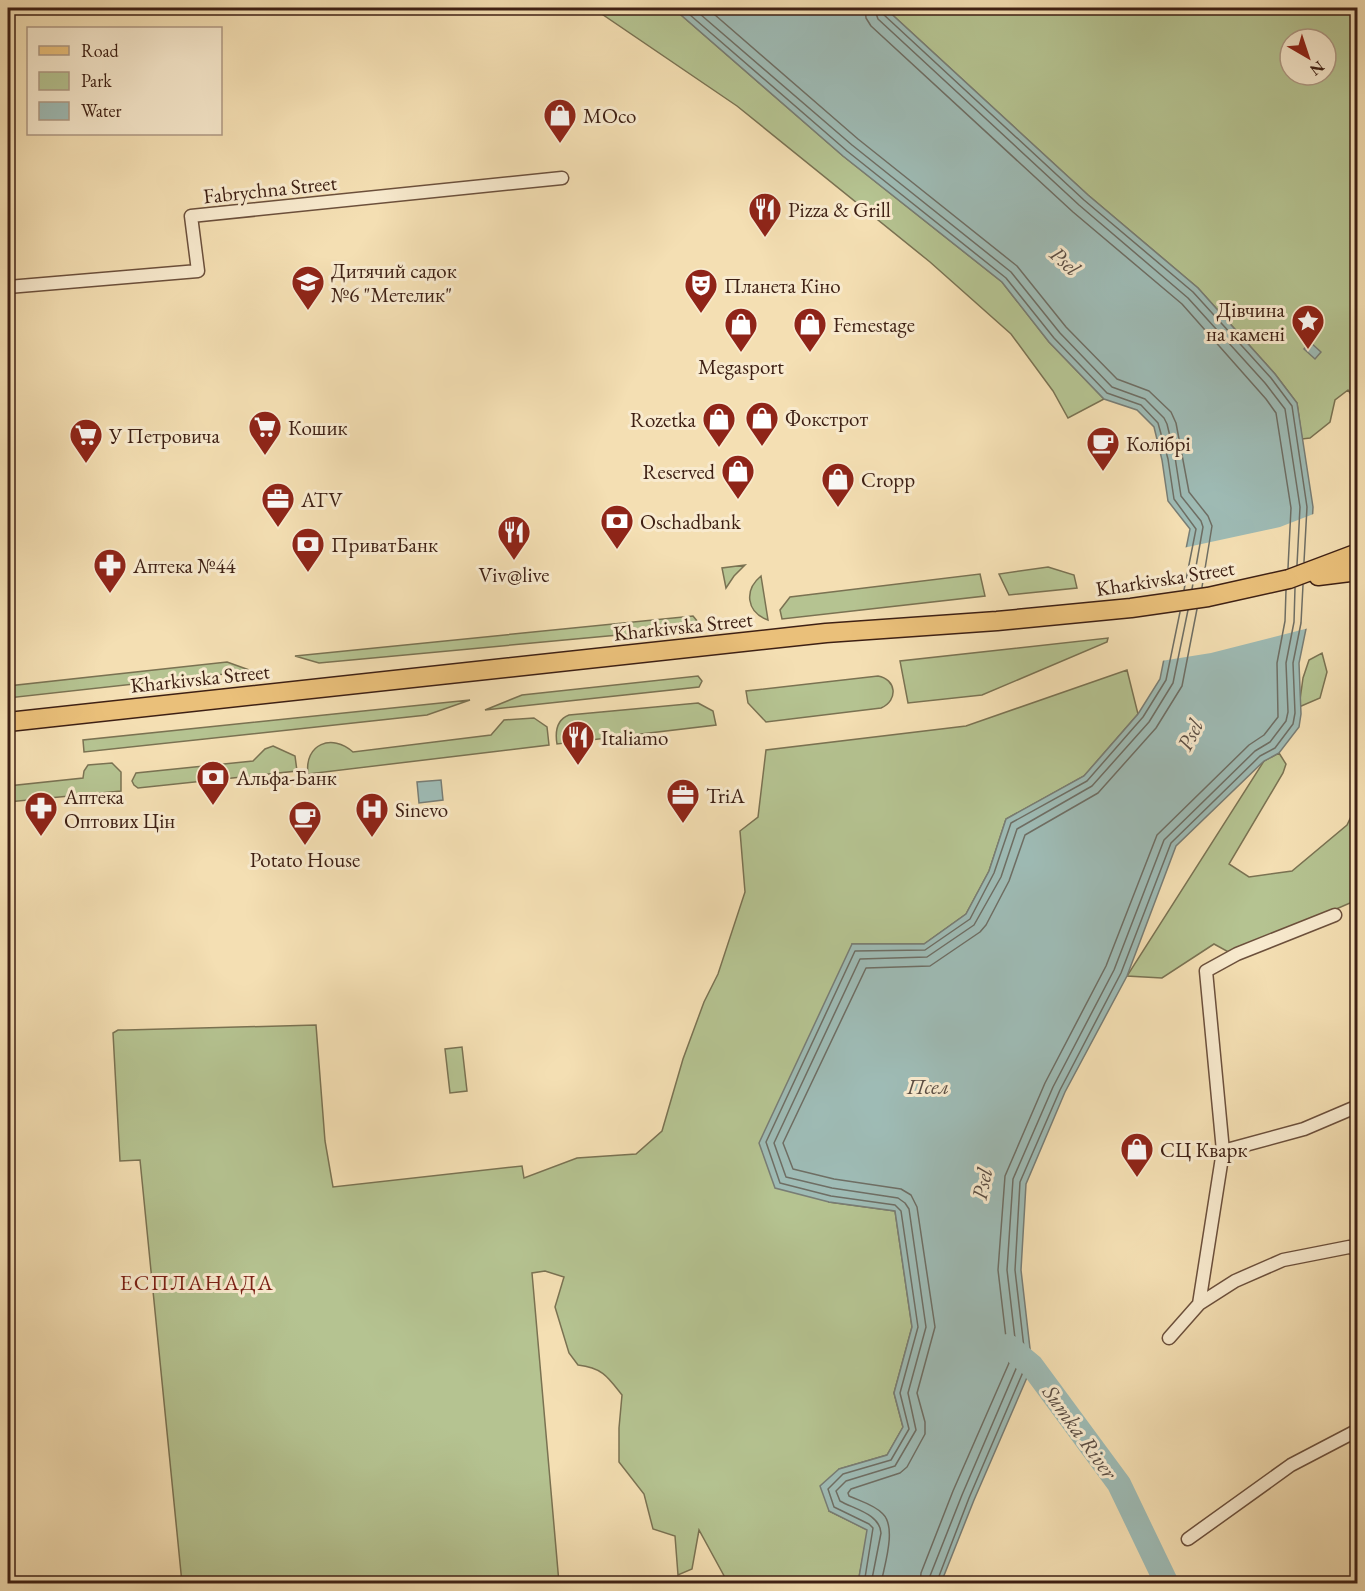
<svg xmlns="http://www.w3.org/2000/svg" width="1365" height="1591" viewBox="0 0 1365 1591" font-family="'EB Garamond',serif">
	<style>
		.green { fill: #b5c391; stroke: #7a7252; stroke-width: 1.5; fill-rule: evenodd }
		.water { fill: #9ebbb5; stroke: #787d75; stroke-width: 1.5 }
		.pier { fill: #f4dfb3 }
		.lines { fill: none; stroke-linecap: round; stroke-linejoin: round }
		.shore { stroke: #6e6e64; stroke-width: 1.5 }
		.river { stroke: #9ebbb5; stroke-width: 24 }
		.street-casing { stroke: #6c503c; stroke-width: 15 }
		.primary-casing { stroke: #3e2014; stroke-width: 21 }
		.street { stroke: #f8eace; stroke-width: 12 }
		.primary { stroke: #eac07a; stroke-width: 18 }
		.labels { text-anchor: middle; dominant-baseline: central; stroke-width: 6; stroke-linejoin: round; paint-order: stroke }
		.poi-label { font-size: 21px; fill: #3e2014; stroke: #f8eace; text-anchor: start }
		.street-label { font-size: 21px; fill: #3e2014; stroke: #f8eace }
		.water-label { font-size: 22px; font-style: italic; fill: #5b4e44; stroke: #f8eace }
		.neighbourhood-label { font-size: 22px; letter-spacing: 1.5px; fill: #7a1f14; stroke: #f8eace }
	</style>
	<rect width="100%" height="100%" fill="#f4dfb3"/>
	<filter id="stains"><feTurbulence type="fractalNoise" baseFrequency=".00333" numOctaves="4"/><feColorMatrix values="0 0 0 0 .2 0 0 0 0 .09 0 0 0 0 .02 0 0 0 .5 -.17"/></filter>
	<radialGradient id="worn" r=".72"><stop offset=".6" stop-color="#630" stop-opacity="0"/><stop offset="1" stop-color="#630" stop-opacity=".3"/></radialGradient>
	<path class="green" d="M593 8H673L843 156 1002 282 1049 342 1104 399 1068 418 1053 391 1011 334 930 262 737 106Z
		M885 8H1357V403L1348 390 1335 400 1330 422 1310 438 1302 439 1297 403 1275 374 1198 288 1088 195ZM1290 39H1326V75H1290Z
		M745 565 734 576 726 588 722 568Z
		M1048 567 1074 575 1077 588 1009 595 999 574Z
		M980 574 985 596 782 619 780 610 790 597Z
		M761 576 768 620C746 612 744 590 761 576Z
		M693 616 698 622 694 628 319 663 295 656Z
		M1108 638 1107 642 982 695 908 703 900 661Z
		M1322 653 1327 672 1320 698 1299 707 1303 678 1309 660Z
		M227 662 252 671 8 698V686Z
		M1127 670 1138 714 1084 776 1006 819 989 871 966 914 924 944H852L829 1202 895 1211 912 1327 894 1393 903 1427 887 1455 839 1469 829 1511 868 1530 858 1583H728L699 1530 692 1569 678 1575 675 1536 653 1529 644 1494 619 1462V1428L622 1395C608 1377 603 1368 578 1365L569 1353 555 1307 564 1277 545 1271 532 1273 559 1583H182L140 1160 120 1161 113 1033 118 1030H126L316 1025 325 1141 333 1187 522 1166 524 1178 577 1158 636 1154 662 1131 683 1059 704 1002 718 974 745 892 740 831 758 817 766 750 966 726Z
		M698 676 702 681 699 687 485 710 522 695Z
		M878 676C896 679 899 700 881 708L766 722 748 703 746 691Z
		M470 700 427 715 84 752 83 740Z
		M698 703 713 711 716 725 557 744C555 732 556 720 569 715Z
		M534 718 547 727 549 745 308 774C304 744 332 733 353 752L491 735 504 720Z
		M273 746 295 756 297 771 138 788 134 785 132 781 136 773 253 761 265 749Z
		M1279 753 1286 764 1283 773 1229 864 1249 877 1292 871 1347 825 1357 804V900L1232 954 1214 944 1162 978 1127 976 1264 761Z
		M112 763 121 772V791L8 802V786L83 778 84 771 88 765Z
		M462 1047 467 1091 450 1093 445 1049Z"/>
	<path class="water" d="M673 8H885L1088 195 1198 288 1275 374 1297 403 1313 507 1307 624 1299 663 1301 714 1299 727 1279 753 1264 761 1176 846 1127 976 1065 1092 1026 1184 1021 1270 1032 1366 974 1500 941 1583H858L867 1530 829 1511 820 1486 839 1469 887 1455 903 1427 894 1393 912 1327 895 1211 829 1202 775 1188 759 1143 852 944H924L966 914 989 871 1006 819 1084 776 1138 714 1160 679 1190 529 1168 501 1162 460 1154 427 1137 410 1104 399 1049 342 1002 282 843 156Z
		M1310 342 1321 352 1315 359 1304 349Z
		M441 780 443 800 419 803 417 782Z"/>
	<path class="pier" d="M1316 513 1309 628 1211 653 1161 661 1183 548 1280 527Z"/>
	<g class="lines">
		<path class="shore" d="M682 8 847 151 1006 278 1054 338 1107 393 1141 405 1158 423 1168 459 1174 499 1196 529 1184 590
			M693 8 852 145 1011 272 1060 333 1112 387 1145 399 1164 418 1167 424 1175 457 1181 496 1201 521 1203 527 1192 589
			M707 8 858 139 1017 266 1066 327 1117 379 1149 391 1171 412 1176 423 1189 492 1208 516 1212 526 1202 587
			M865 8 866 18 871 26 1073 212 1182 304 1266 399 1276 413 1291 508 1288 568
			M874 8 878 19 1079 205 1188 298 1265 383 1285 409 1300 507 1297 565
			M881 8 883 14 1084 200 1193 292 1271 378 1292 406 1307 507 1304 562
			M864 1584 873 1528 869 1524 834 1507 828 1489 843 1474 891 1460 909 1429 900 1393 918 1327 901 1211 895 1205 831 1196 780 1183 766 1142 855 951 925 950 970 919 994 873 1011 823 1087 781 1143 717 1166 680 1180 612
			M871 1584 881 1533C880 1514 854 1509 840 1501L836 1491 846 1481 895 1466 916 1430 908 1393 926 1327 909 1209 905 1203 898 1198 832 1188 786 1177 774 1143 860 959 927 957 974 925 1001 877 1017 829 1092 786 1149 722 1173 683 1188 610
			M881 1584C884 1566 897 1528 883 1514 875 1505 860 1501 849 1496L848 1493 851 1489 900 1473 907 1467 925 1434V1422L917 1393 935 1327 917 1207 911 1195 901 1189 834 1179 793 1169 783 1143 866 968 930 966 980 932 986 925 1009 881 1025 835 1098 793 1156 728 1182 686 1197 609
			M920 1584 921 1573 953 1491 1009 1363 998 1270 1005 1176 1045 1083 1106 966 1157 835 1249 745 1264 735 1278 717 1277 663 1285 621 1286 590
			M929 1584 930 1576 962 1495 1018 1364 1007 1270 1013 1179 1053 1087 1114 970 1164 840 1255 751 1270 742 1286 721 1288 712 1286 663 1294 622 1295 588
			M936 1584 969 1498 1026 1365 1015 1270 1020 1182 1060 1090 1121 973 1171 843 1260 756 1275 748 1293 724 1295 713 1293 663 1301 623 1303 585"/>
		<path class="river" d="M1008 1346 1032 1366 1119 1484 1167 1584"/>
		<defs>
			<path id="street" d="M8 287 198 271 191 216 562 178
				M1223 1151 1304 1129 1358 1106
				M1199 1304 1223 1151 1206 971 1237 954 1335 915
				M1169 1338 1199 1304 1235 1281 1283 1260 1349 1247 1358 1248
				M1188 1539 1291 1465 1358 1430"/>
			<path id="primary" d="M1318 576 1358 571
				M8 722 826 633 997 621 1131 608 1208 597 1289 579 1358 553"/>
		</defs>
		<use href="#street" class="street-casing"/>
		<use href="#primary" class="primary-casing"/>
		<use href="#street" class="street"/>
		<use href="#primary" class="primary"/>
	</g>
	<defs>
		<symbol id="shop-pin" viewBox="-11 -11 22 30"><path d="M0 17L-7.5 6A9.5 9.5 0 1 1 7.5 6Z" fill="#8f2418" stroke="#f8eace"/><path d="M-5-2.5h2.3a2.7 3.5 0 0 1 5.4 0H5L5.5 6h-11ZM-1.5-2.5h3a1.5 2.3 0 0 0-3 0Z" fill="#fff"/></symbol>
		<symbol id="restaurant-pin" viewBox="-11 -11 22 30"><path d="M0 17L-7.5 6A9.5 9.5 0 1 1 7.5 6Z" fill="#8f2418" stroke="#f8eace"/><path d="M-5-6h1v4h1v-4h1v4h1v-4h1v5L-1.5 .5V6h-2V.5L-5-1ZM5-6V6H3V1.5H1.5Q1.5-4 5-6Z" fill="#fff"/></symbol>
		<symbol id="school-pin" viewBox="-11 -11 22 30"><path d="M0 17L-7.5 6A9.5 9.5 0 1 1 7.5 6Z" fill="#8f2418" stroke="#f8eace"/><path d="M0-5L7-2L0 1L-7-2ZM-4 1L0 2.5L4 1V4Q0 6-4 4Z" fill="#fff"/></symbol>
		<symbol id="theatre-pin" viewBox="-11 -11 22 30"><path d="M0 17L-7.5 6A9.5 9.5 0 1 1 7.5 6Z" fill="#8f2418" stroke="#f8eace"/><path d="M-5-5.5Q0-4 5-5.5V0Q5 5 0 6Q-5 5-5 0ZM-3.3-2.5H-1v1.5H-3.3ZM1-2.5H3.3v1.5H1ZM-2.8 1Q0 5.5 2.8 1Z" fill="#fff"/></symbol>
		<symbol id="sight-pin" viewBox="-11 -11 22 30"><path d="M0 17L-7.5 6A9.5 9.5 0 1 1 7.5 6Z" fill="#8f2418" stroke="#f8eace"/><path d="M0-6L1.8-2.2L6-1.7L2.9 1.2L3.7 5.4L0 3.3L-3.7 5.4L-2.9 1.2L-6-1.7L-1.8-2.2Z" fill="#fff"/></symbol>
		<symbol id="supermarket-pin" viewBox="-11 -11 22 30"><path d="M0 17L-7.5 6A9.5 9.5 0 1 1 7.5 6Z" fill="#8f2418" stroke="#f8eace"/><path d="M-6-5.5h2.5l.6 2H6L4.5 2H-2.5L-4.4-4H-6ZM-1.5 3.2a1.3 1.3 0 1 0 .1 0ZM3 3.2a1.3 1.3 0 1 0 .1 0Z" fill="#fff"/></symbol>
		<symbol id="cafe-pin" viewBox="-11 -11 22 30"><path d="M0 17L-7.5 6A9.5 9.5 0 1 1 7.5 6Z" fill="#8f2418" stroke="#f8eace"/><path d="M-5.5-4.5H6V0H3Q3 3.5 0 3.5H-2.5Q-5.5 3.5-5.5 0ZM3-3.2v2h1.7v-2ZM-6 4.5H4V6H-6Z" fill="#fff"/></symbol>
		<symbol id="office-pin" viewBox="-11 -11 22 30"><path d="M0 17L-7.5 6A9.5 9.5 0 1 1 7.5 6Z" fill="#8f2418" stroke="#f8eace"/><path d="M-6-3h4V-5.5h4V-3h4V5H-6ZM-1-4.5V-3h2v-1.5ZM-6 0V1H6V0Z" fill="#fff"/></symbol>
		<symbol id="bank-pin" viewBox="-11 -11 22 30"><path d="M0 17L-7.5 6A9.5 9.5 0 1 1 7.5 6Z" fill="#8f2418" stroke="#f8eace"/><path d="M-6-4H6V4H-6ZM0-2.3a2.3 2.3 0 1 0 0 4.6a2.3 2.3 0 1 0 0-4.6Z" fill="#fff"/></symbol>
		<symbol id="pharmacy-pin" viewBox="-11 -11 22 30"><path d="M0 17L-7.5 6A9.5 9.5 0 1 1 7.5 6Z" fill="#8f2418" stroke="#f8eace"/><path d="M-2-6h4v4h4v4h-4v4h-4v-4h-4v-4h4Z" fill="#fff"/></symbol>
		<symbol id="hospital-pin" viewBox="-11 -11 22 30"><path d="M0 17L-7.5 6A9.5 9.5 0 1 1 7.5 6Z" fill="#8f2418" stroke="#f8eace"/><path d="M-5-5h3v3.5h4V-5h3V5h-3V1.5h-4V5h-3Z" fill="#fff"/></symbol>
	</defs>
	<g fill-rule="evenodd">
		<use href="#shop-pin" x="541" y="96" width="38" height="52"/>
		<use href="#restaurant-pin" x="746" y="190" width="38" height="52"/>
		<use href="#school-pin" x="289" y="263" width="38" height="52"/>
		<use href="#theatre-pin" x="682" y="266" width="38" height="52"/>
		<use href="#sight-pin" x="1289" y="302" width="38" height="52"/>
		<use href="#shop-pin" x="722" y="305" width="38" height="52"/>
		<use href="#shop-pin" x="791" y="305" width="38" height="52"/>
		<use href="#shop-pin" x="743" y="399" width="38" height="52"/>
		<use href="#shop-pin" x="700" y="400" width="38" height="52"/>
		<use href="#supermarket-pin" x="246" y="408" width="38" height="52"/>
		<use href="#supermarket-pin" x="67" y="416" width="38" height="52"/>
		<use href="#cafe-pin" x="1084" y="424" width="38" height="52"/>
		<use href="#shop-pin" x="719" y="452" width="38" height="52"/>
		<use href="#shop-pin" x="819" y="460" width="38" height="52"/>
		<use href="#office-pin" x="259" y="480" width="38" height="52"/>
		<use href="#bank-pin" x="598" y="502" width="38" height="52"/>
		<use href="#restaurant-pin" x="495" y="513" width="38" height="52"/>
		<use href="#bank-pin" x="289" y="525" width="38" height="52"/>
		<use href="#pharmacy-pin" x="91" y="546" width="38" height="52"/>
		<use href="#restaurant-pin" x="559" y="718" width="38" height="52"/>
		<use href="#bank-pin" x="194" y="758" width="38" height="52"/>
		<use href="#office-pin" x="664" y="776" width="38" height="52"/>
		<use href="#pharmacy-pin" x="22" y="789" width="38" height="52"/>
		<use href="#hospital-pin" x="353" y="790" width="38" height="52"/>
		<use href="#cafe-pin" x="286" y="798" width="38" height="52"/>
		<use href="#shop-pin" x="1118" y="1130" width="38" height="52"/>
	</g>
	<g class="labels">
		<g class="poi-label">
			<text x="583" y="115">MOco</text>
			<text x="788" y="209">Pizza &amp; Grill</text>
			<text x="331" y="270">Дитячий садок<tspan x="331" dy="24">№6 "Метелик"</tspan></text>
			<text x="724" y="285">Планета Кіно</text>
			<text x="1285" y="309" text-anchor="end">Дівчина<tspan x="1285" dy="24">на камені</tspan></text>
			<text x="833" y="324">Femestage</text>
			<text x="741" y="366" text-anchor="middle">Megasport</text>
			<text x="785" y="418">Фокстрот</text>
			<text x="696" y="419" text-anchor="end">Rozetka</text>
			<text x="288" y="427">Кошик</text>
			<text x="109" y="435">У Петровича</text>
			<text x="1126" y="443">Колібрі</text>
			<text x="715" y="471" text-anchor="end">Reserved</text>
			<text x="861" y="479">Cropp</text>
			<text x="301" y="499">ATV</text>
			<text x="640" y="521">Oschadbank</text>
			<text x="331" y="544">ПриватБанк</text>
			<text x="133" y="565">Аптека №44</text>
			<text x="514" y="574" text-anchor="middle">Viv@live</text>
			<text x="601" y="737">Italiamo</text>
			<text x="236" y="777">Альфа-Банк</text>
			<text x="706" y="795">TriA</text>
			<text x="64" y="796">Аптека<tspan x="64" dy="24">Оптових Цін</tspan></text>
			<text x="395" y="809">Sinevo</text>
			<text x="305" y="859" text-anchor="middle">Potato House</text>
			<text x="1160" y="1149">СЦ Кварк</text>
		</g>
		<g class="street-label">
			<text transform="translate(270 189) rotate(-6)">Fabrychna Street</text>
			<text transform="translate(1165 578) rotate(-9)">Kharkivska Street</text>
			<text transform="translate(683 626) rotate(-6)">Kharkivska Street</text>
			<text transform="translate(200 678) rotate(-6)">Kharkivska Street</text>
		</g>
		<g class="water-label">
			<text transform="translate(1065 261) rotate(42)">Psel</text>
			<text transform="translate(1190 735) rotate(-64)">Psel</text>
			<text x="928" y="1086">Псел</text>
			<text transform="translate(982 1184) rotate(-79)">Psel</text>
			<text transform="translate(1080 1432) rotate(54)">Sumka River</text>
		</g>
		<g class="neighbourhood-label">
			<text x="197" y="1282">ЕСПЛАНАДА</text>
		</g>
	</g>
	<rect width="1365" height="1591" fill="none" stroke="#f4dfb3" stroke-width="30"/>
	<rect x="9" y="9" width="1347" height="1573" fill="none" stroke="#3e2014" stroke-width="3"/>
	<rect x="15" y="15" width="1335" height="1561" fill="none" stroke="#3e2014" stroke-width="1.5"/>
	<rect x="27" y="27" width="195" height="108" fill="#f8eace" stroke="#ae9984" stroke-width="1.5"/>
	<rect x="39" y="46" width="30" height="9" fill="#eac07a" stroke="#ae9984" stroke-width="1.5"/>
	<text x="81" y="57" font-size="18" fill="#3e2014">Road</text>
	<rect x="39" y="72" width="30" height="18" fill="#b5c391" stroke="#ae9984" stroke-width="1.5"/>
	<text x="81" y="87" font-size="18" fill="#3e2014">Park</text>
	<rect x="39" y="102" width="30" height="18" fill="#9ebbb5" stroke="#ae9984" stroke-width="1.5"/>
	<text x="81" y="117" font-size="18" fill="#3e2014">Water</text>
	<g transform="translate(1308 57) rotate(141)"><circle r="28" fill="#f8eace" stroke="#ae9984" stroke-width="1.5"/>
	<path d="M0-4.5L10 22L0 15L-10 22Z" fill="#8f2418"/>
	<text y="-9" font-size="16" font-weight="bold" text-anchor="middle" fill="#3e2014">N</text>
	</g>
	<rect width="100%" height="100%" filter="url(#stains)"/>
	<rect width="100%" height="100%" fill="url(#worn)"/>
</svg>
